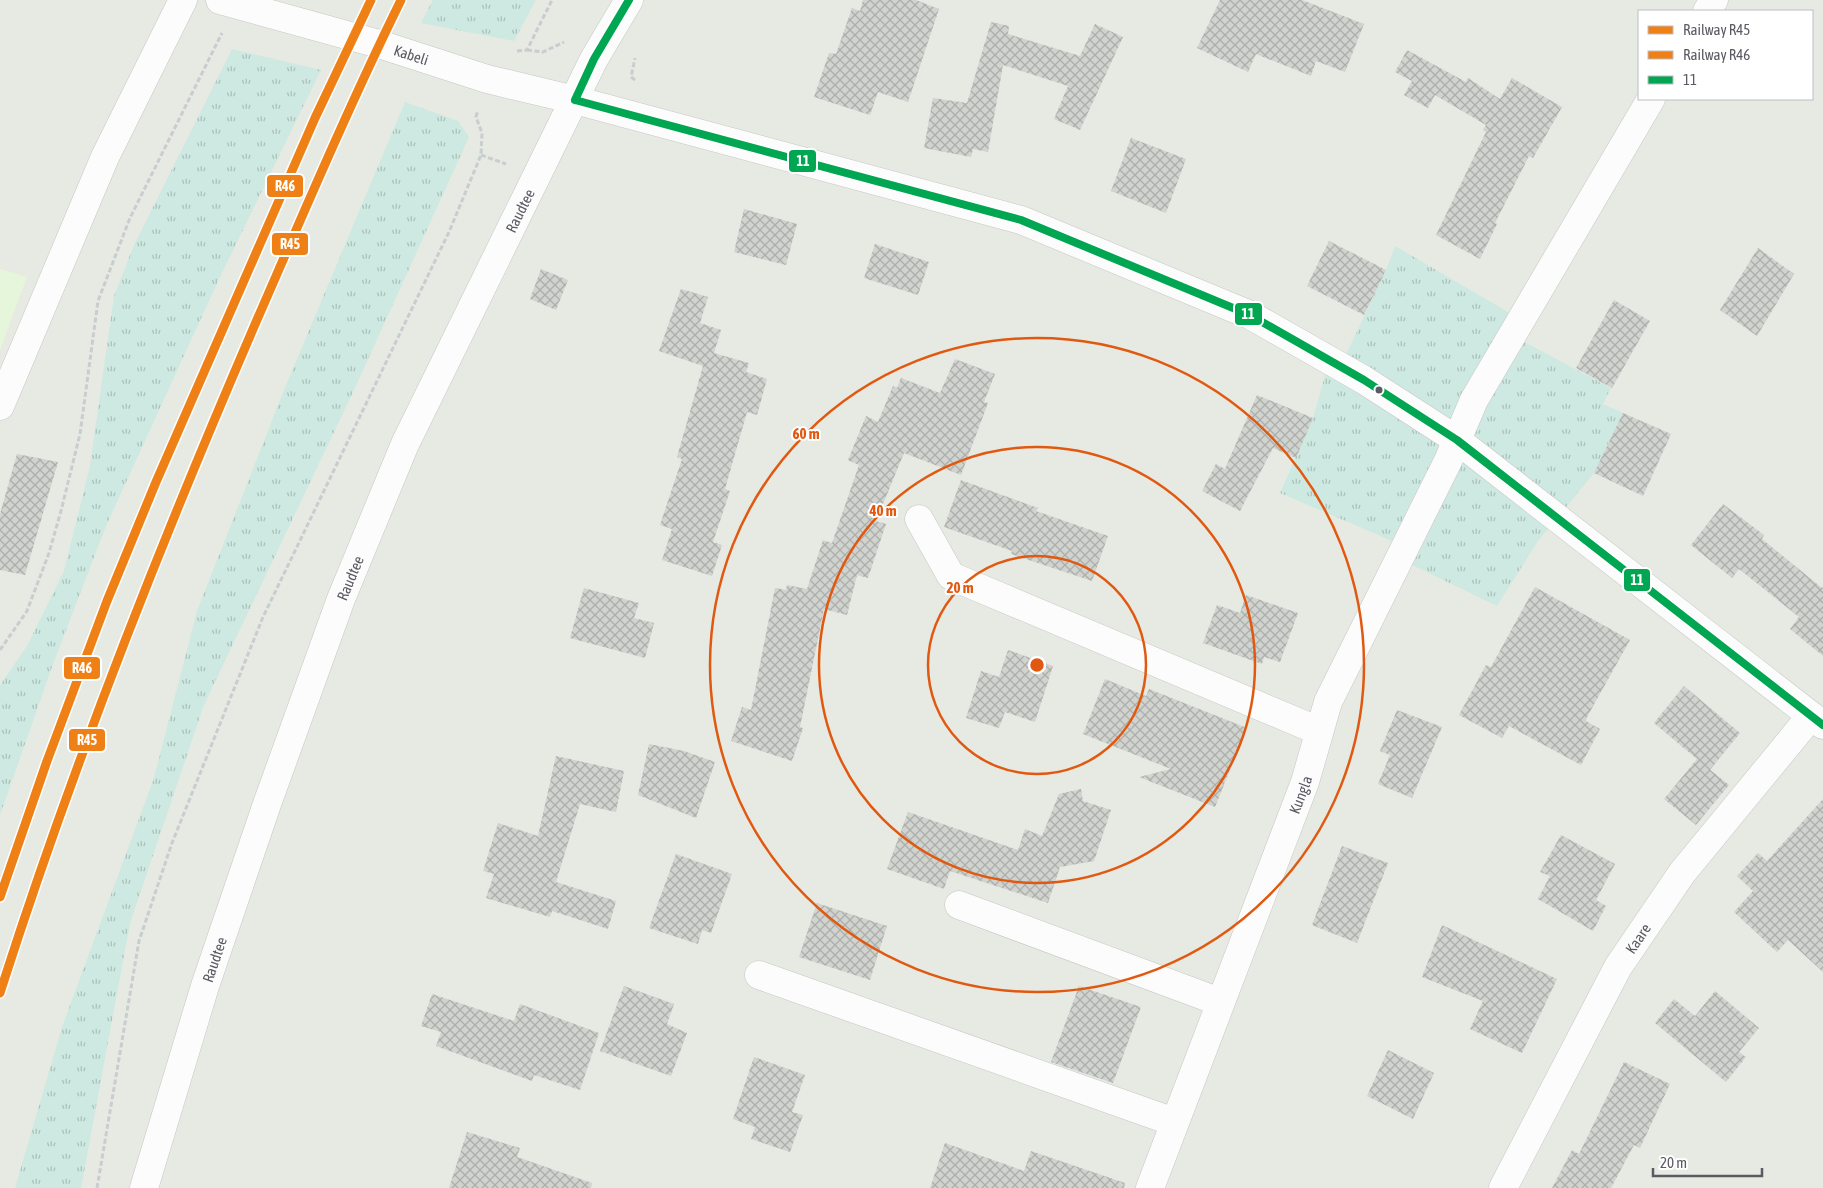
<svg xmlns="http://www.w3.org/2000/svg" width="1823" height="1188" viewBox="0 0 1823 1188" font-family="'Asap Condensed',sans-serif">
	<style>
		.commercial { fill: #e6f6da }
		.grass { fill: url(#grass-tufts) }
		.building { fill: url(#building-cross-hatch) }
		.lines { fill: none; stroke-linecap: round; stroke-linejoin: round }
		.minor-casing { stroke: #c7c7c6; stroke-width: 29 }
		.path { stroke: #c8cdcf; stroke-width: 3; stroke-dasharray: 5 2.5; stroke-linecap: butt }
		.minor { stroke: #fbfcfb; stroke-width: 28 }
		.bus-1-casing { stroke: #fff; stroke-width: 11 }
		.bus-1 { stroke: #00a651; stroke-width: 8 }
		.rail-1-casing { stroke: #fff; stroke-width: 12 }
		.rail-2-casing { stroke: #fff; stroke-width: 12 }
		.rail-1 { stroke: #ef8016; stroke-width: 9 }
		.rail-2 { stroke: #ef8016; stroke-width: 9 }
		.ring { fill: none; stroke: #e15910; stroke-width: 2.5 }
		.bus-dot { fill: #5c5963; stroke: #fff; stroke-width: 2 }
		.labels { text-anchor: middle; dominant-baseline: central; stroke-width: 4; stroke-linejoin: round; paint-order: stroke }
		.street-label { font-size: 15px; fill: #5c5963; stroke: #fff }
		.centre { fill: #e15910; stroke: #fff; stroke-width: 2.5 }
		.ring-label { font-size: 15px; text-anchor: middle; font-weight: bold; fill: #e15910; stroke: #fff; stroke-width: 4; stroke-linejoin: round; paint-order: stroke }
		.line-badge { stroke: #fff; stroke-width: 2 }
		.badge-label { font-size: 14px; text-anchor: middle; font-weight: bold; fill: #fff }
	</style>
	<defs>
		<pattern id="grass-tufts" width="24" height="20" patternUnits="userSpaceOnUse" patternTransform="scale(1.25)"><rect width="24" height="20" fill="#cde9e1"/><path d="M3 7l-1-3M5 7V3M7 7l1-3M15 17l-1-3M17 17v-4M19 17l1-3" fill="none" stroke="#aac0ba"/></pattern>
		<pattern id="building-cross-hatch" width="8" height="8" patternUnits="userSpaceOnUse" patternTransform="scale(1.25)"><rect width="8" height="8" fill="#d0d3ce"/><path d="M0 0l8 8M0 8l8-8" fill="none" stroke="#acaeab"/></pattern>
	</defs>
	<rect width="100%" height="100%" fill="#e6eae2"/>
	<path class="commercial" d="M0 269 27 277 0 350Z"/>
	<path class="grass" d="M433 0H536L514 41 421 23Z
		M232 49 321 70 219 279 106 526 53 664 0 815V685L27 646 64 571 90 466 114 296 134 245Z
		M405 102 458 121 469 137 354 390 204 705 130 923 81 1188H15L62 1027 154 778 197 611 284 390Z
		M1395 246 1527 323 1519 339 1611 388 1603 404 1623 413 1594 473 1538 541 1497 606 1406 562 1411 549 1280 493 1313 418 1330 358 1341 365 1386 270Z"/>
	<path class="building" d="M863 0H916L939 9 908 102 878 92 870 115 814 97 829 53 836 54 852 8 860 11Z
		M1220 0H1302L1364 24 1345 72 1316 61 1311 76 1256 54 1248 72 1197 48Z
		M991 22 1009 26 1008 34 1080 56 1095 24 1123 37 1080 130 1054 119 1068 86 1003 65 988 152 973 149 971 157 924 148 933 98 967 103Z
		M1407 50 1466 82 1468 78 1500 99 1512 78 1562 107 1533 158 1529 156 1495 223 1497 224 1480 259 1436 235 1486 132 1483 130 1486 125 1435 95 1428 108 1404 95 1412 81 1395 72Z
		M1131 138 1186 159 1166 213 1111 191Z
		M744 209 797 224 786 265 734 252Z
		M1329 241 1386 270 1364 315 1307 286Z
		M875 244 929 262 918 295 864 278Z
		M1758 248 1794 274 1757 336 1720 310Z
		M541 269 568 280 556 310 530 299Z
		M681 289 708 297 700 323 721 330 714 353 749 363 746 372 767 379 757 415 747 412 725 489 730 491 713 542 722 545 712 576 662 560 672 529 660 525 682 459 677 457 703 366 659 351Z
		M1614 300 1650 321 1612 388 1576 368Z
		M955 359 995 374 984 402 988 403 961 475 904 453 876 521 886 524 868 578 857 575 847 615 824 609 800 727 803 728 792 761 731 741 742 707 751 710 775 588 786 590 787 585 807 589 823 540 832 543 859 465 848 460 866 416 878 422 893 386 897 388 901 378 940 393Z
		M1257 395 1313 418 1296 458 1273 448 1240 511 1202 491 1216 464 1225 469Z
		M1623 413 1671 434 1643 496 1594 473Z
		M17 454 58 462 25 575 0 570V514Z
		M961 480 1038 508 1036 511 1108 536 1092 581 1011 554 1012 551 944 527Z
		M1723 504 1764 535 1762 539 1822 588 1823 587V656L1790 629 1799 617 1739 569 1732 578 1691 545Z
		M1535 587 1630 640 1587 717 1586 721 1600 729 1581 765 1509 726 1502 738 1459 715 1486 665 1491 667Z
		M584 588 639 603 634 618 654 623 645 658 570 638Z
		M1246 595 1298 613 1280 662 1264 657 1262 664 1203 643 1217 605 1240 613Z
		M1008 650 1053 666 1035 722 1005 712 999 728 966 718 981 671 999 677Z
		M1105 679 1146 696 1149 689 1247 728 1215 807 1139 777 1171 769 1083 734Z
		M1684 686 1740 733 1710 770 1654 723Z
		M1397 710 1442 727 1412 798 1378 784 1390 755 1380 751Z
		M649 744 684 751 715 762 696 818 638 795Z
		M556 756 624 771 616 812 580 804 556 882 616 901 608 929 552 911 550 917 486 898 494 874 483 871 498 823 538 836Z
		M1697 759 1729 785 1696 825 1664 799Z
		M1081 789 1083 801 1111 810 1094 861 1060 867 1048 903 950 871 944 889 887 869 908 812 1018 850 1025 829 1042 836 1059 794Z
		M1823 799V972L1788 940 1777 952 1734 912 1753 891 1737 876 1758 853 1767 861Z
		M1561 835 1615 864 1596 900 1606 906 1593 931 1538 899 1550 876 1540 872Z
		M1342 846 1388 863 1357 943 1312 925Z
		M676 854 732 874 711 933 702 930 698 944 649 928Z
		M817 903 887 926 870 980 799 957Z
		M1442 925 1557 979 1522 1053 1470 1029 1483 1001 1422 977Z
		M624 986 674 1004 667 1024 687 1033 671 1076 600 1051Z
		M1079 986 1141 1007 1113 1083 1051 1062Z
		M1715 991 1759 1028 1739 1052 1746 1057 1726 1082 1655 1023 1674 999 1695 1016Z
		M432 994 514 1021 520 1004 599 1033 580 1090 534 1075 532 1081 436 1046 441 1032 421 1026Z
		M1388 1050 1434 1073 1413 1119 1367 1096Z
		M754 1057 805 1075 792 1112 803 1115 790 1152 751 1139 755 1127 733 1119Z
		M1624 1062 1670 1084 1640 1148 1634 1145 1611 1188H1552L1572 1150 1579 1154Z
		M467 1132 520 1148 517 1157 592 1183 591 1188H449Z
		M945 1143 1024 1171 1031 1151 1125 1183 1124 1188H930Z"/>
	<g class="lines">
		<defs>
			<g id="minor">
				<path id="s1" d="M220 0 379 44 487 79 575 100 1021 220 1250 315 1364 380 1457 440 1823 725"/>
				<path d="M1707 11 1714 0"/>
				<path d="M0 406 105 157 183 0"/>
				<path d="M919 519 951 576 1319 731"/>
				<path d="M959 905 1220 1002"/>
				<path d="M759 975 1174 1122"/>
				<path id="s2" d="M144 1188 205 986 267 804 341 599 405 444 594 59 629 0"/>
				<path id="s3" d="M1150 1188 1305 782 1328 702 1448 461 1474 400 1651 99"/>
				<path id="s4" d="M1503 1188 1618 967 1682 873 1811 716"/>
			</g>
		</defs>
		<use href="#minor" class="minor-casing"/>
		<path class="path" d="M527 50 543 52 564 42
			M517 51 527 50 552 0
			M635 80 631 77 635 58
			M481 155 506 164
			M0 650 27 611 49 553 61 511 80 434 98 301 130 218 222 33
			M97 1188 139 941 172 843 263 617 449 232 481 155 482 133 476 117 478 110"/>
		<use href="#minor" class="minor"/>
		<defs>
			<path id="bus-1" d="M575 100 1021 220 1250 315 1364 380 1457 440 1823 725
				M575 100 594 59 629 0"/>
		</defs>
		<use href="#bus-1" class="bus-1-casing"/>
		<use href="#bus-1" class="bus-1"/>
		<defs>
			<path id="rail-1" d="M0 993C72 767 159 547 253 329 301 219 348 108 401 0"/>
			<path id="rail-2" d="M0 897 47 761 107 601 156 482 315 118 371 0"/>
		</defs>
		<use href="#rail-1" class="rail-1-casing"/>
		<use href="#rail-2" class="rail-2-casing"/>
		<use href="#rail-1" class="rail-1"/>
		<use href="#rail-2" class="rail-2"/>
	</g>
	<g class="ring">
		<circle cx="1037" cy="665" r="109"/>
		<circle cx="1037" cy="665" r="218"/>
		<circle cx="1037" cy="665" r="327"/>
	</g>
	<circle class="bus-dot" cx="1379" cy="390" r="4.5"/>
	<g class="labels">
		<g class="street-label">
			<text stroke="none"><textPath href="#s1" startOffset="199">Kabeli</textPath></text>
			<text stroke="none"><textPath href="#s2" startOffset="1049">Raudtee</textPath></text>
			<text stroke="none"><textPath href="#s2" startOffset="644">Raudtee</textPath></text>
			<text stroke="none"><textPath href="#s3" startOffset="421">Kungla</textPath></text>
			<text stroke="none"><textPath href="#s4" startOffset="284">Kaare</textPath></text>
			<text stroke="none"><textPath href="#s2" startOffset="239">Raudtee</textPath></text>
		</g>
	</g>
	<circle cx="1037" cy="665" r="8" class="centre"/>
	<g class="ring-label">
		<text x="806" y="439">60 m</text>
		<text x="883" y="516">40 m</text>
		<text x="960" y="593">20 m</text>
	</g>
	<g class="line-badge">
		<rect x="788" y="149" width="29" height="24" rx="5" fill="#00a651"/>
		<rect x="266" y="174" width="38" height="24" rx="5" fill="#ef8016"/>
		<rect x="271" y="232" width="38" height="24" rx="5" fill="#ef8016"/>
		<rect x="1234" y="302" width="29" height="24" rx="5" fill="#00a651"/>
		<rect x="1623" y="568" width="28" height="24" rx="5" fill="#00a651"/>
		<rect x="63" y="656" width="38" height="24" rx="5" fill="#ef8016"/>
		<rect x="68" y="728" width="38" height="24" rx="5" fill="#ef8016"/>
	</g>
	<g class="badge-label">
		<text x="803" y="166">11</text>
		<text x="285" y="191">R46</text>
		<text x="290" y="249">R45</text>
		<text x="1248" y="319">11</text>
		<text x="1637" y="585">11</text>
		<text x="82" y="673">R46</text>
		<text x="87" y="745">R45</text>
	</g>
	<rect x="1638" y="10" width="175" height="90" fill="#ffffff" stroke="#bebdc1"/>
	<rect x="1648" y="26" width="25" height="8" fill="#ef8016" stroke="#bebdc1"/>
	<text x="1683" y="35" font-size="15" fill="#5c5963">Railway R45</text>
	<rect x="1648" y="51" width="25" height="8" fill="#ef8016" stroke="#bebdc1"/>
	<text x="1683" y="60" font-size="15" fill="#5c5963">Railway R46</text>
	<rect x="1648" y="76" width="25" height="8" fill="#00a651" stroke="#bebdc1"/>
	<text x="1683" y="85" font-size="15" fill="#5c5963">11</text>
	<path d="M1653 1168v8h109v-8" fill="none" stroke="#5c5963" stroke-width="2.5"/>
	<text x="1660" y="1168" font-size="15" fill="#5c5963" stroke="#ffffff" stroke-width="4" paint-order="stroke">20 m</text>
</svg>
